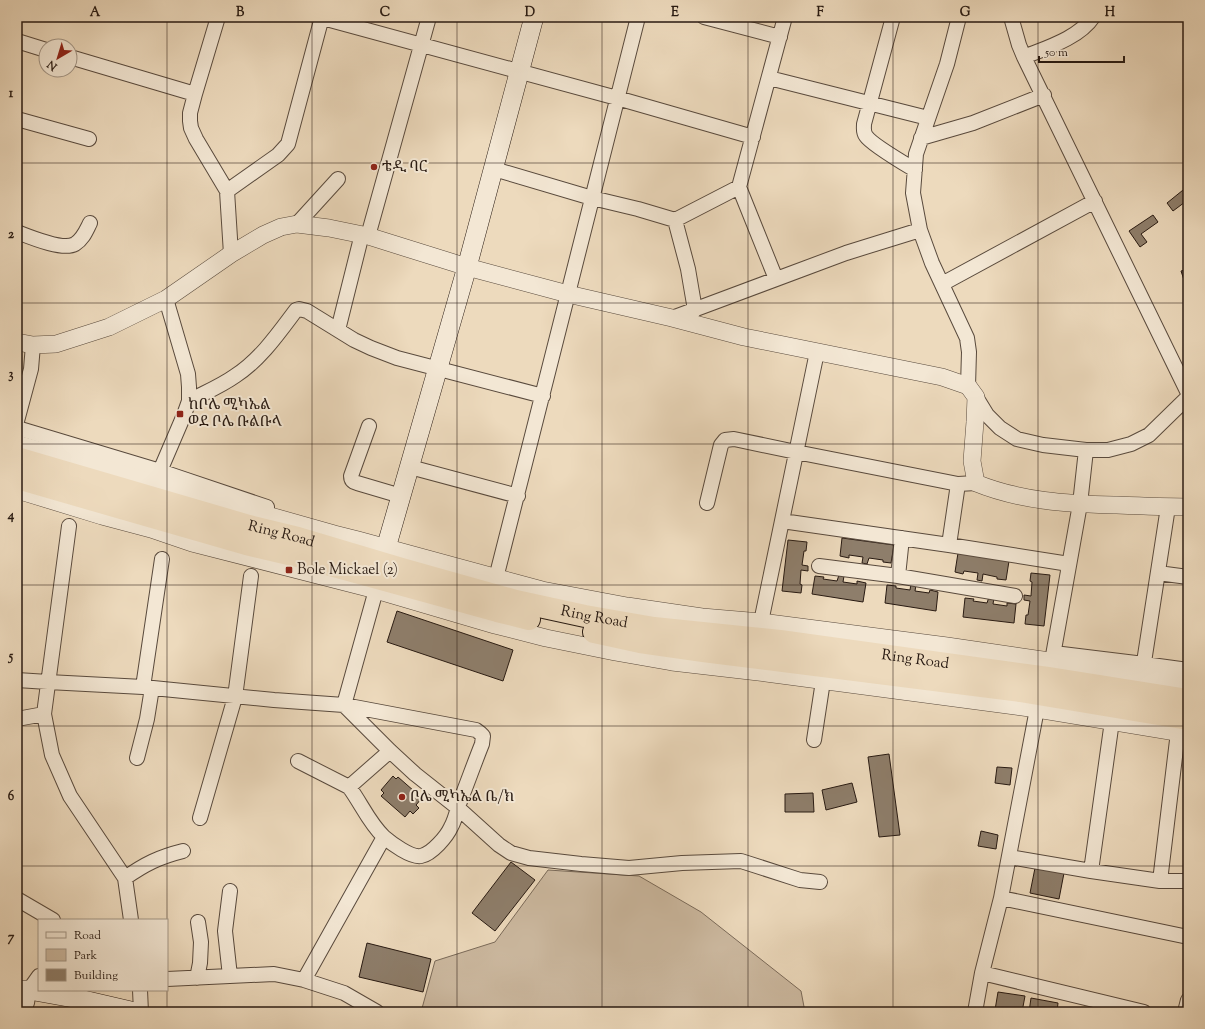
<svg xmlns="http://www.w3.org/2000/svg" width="1205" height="1029" viewBox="0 0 1205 1029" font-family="'Sorts Mill Goudy','Noto Serif Ethiopic',serif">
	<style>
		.green { fill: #ccb9a0; stroke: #7a6a59 }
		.building { fill: #8e7e6b; stroke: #281a12 }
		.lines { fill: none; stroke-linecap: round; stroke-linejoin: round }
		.minor-casing { stroke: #594a3d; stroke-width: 16 }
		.tertiary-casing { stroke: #594a3d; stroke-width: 18 }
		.secondary-casing { stroke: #281a12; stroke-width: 20 }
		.trunk-casing { stroke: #281a12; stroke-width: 24 }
		.minor { stroke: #f3e7d4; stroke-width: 14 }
		.tertiary { stroke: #f3e7d4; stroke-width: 17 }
		.secondary { stroke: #f3e7d4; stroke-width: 19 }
		.trunk { stroke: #eddabd; stroke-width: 22 }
		.grid { fill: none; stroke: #281a12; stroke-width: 1; stroke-opacity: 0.55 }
		.poi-dot { fill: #8f2418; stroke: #f3e7d4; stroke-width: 1.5 }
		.labels { text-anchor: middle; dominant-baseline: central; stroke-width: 4; stroke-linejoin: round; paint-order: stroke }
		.poi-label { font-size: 15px; fill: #281a12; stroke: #f3e7d4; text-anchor: start }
		.street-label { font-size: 15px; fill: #281a12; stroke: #f3e7d4 }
		.neatline { fill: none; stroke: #281a12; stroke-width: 1.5 }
		.grid-label { font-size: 13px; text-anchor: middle; font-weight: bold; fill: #281a12 }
	</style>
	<rect width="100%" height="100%" fill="#eddabd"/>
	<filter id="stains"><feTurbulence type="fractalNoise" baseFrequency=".005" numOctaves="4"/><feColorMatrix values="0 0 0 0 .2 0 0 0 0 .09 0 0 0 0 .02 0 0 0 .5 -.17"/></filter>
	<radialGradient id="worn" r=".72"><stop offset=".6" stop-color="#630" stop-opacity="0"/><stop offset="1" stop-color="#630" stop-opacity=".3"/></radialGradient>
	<path class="green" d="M548 870 639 876 701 912 801 991 805 1012H421L435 961 495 942Z"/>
	<path class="building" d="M1188 186V206L1185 202 1173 211 1167 203Z
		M1153 215 1158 222 1141 234 1147 242 1140 247 1129 231Z
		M1188 269V286H1186L1181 271Z
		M842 538 894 545 891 563 883 562V560L869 558 867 564 862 563 863 557 849 555V558L840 556Z
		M788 540 807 542 806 551H804L802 565 808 566V571L801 570 800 584 802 585 801 593 782 591Z
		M958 553 1009 561 1006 580 997 579V577L983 574 982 581 977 580 978 573 964 571 963 574 955 572Z
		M1031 573 1050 575 1044 626 1025 624 1026 615H1028L1030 601 1024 600V595L1031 596 1032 582 1030 581Z
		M839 575 844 576 843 582 857 584V581L866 583 863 602 812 594 815 576 824 577 823 579 837 581Z
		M911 584 916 585 915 591 929 593 930 590 938 592 936 611 885 603 887 585 896 586V588L910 590Z
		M989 597 994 598 993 604 1007 606V603L1016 604 1014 623 963 617 965 598 974 599 973 601 987 603Z
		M397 611 513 650 503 681 387 642Z
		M889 754 900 835 879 837 868 757Z
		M997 767 1012 768 1010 785 995 783Z
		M393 776 396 779 398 777 422 798 416 805 419 808 413 814 410 811 405 817 381 796 384 793 381 790Z
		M852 783 857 802 826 810 822 790Z
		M813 793 814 812H785V794Z
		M981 831 998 835 996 849 978 846Z
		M511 862 535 880 495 931 472 913Z
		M1035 868 1064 873 1059 899 1030 893Z
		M367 943 431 959 423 992 359 977Z
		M998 992 1025 996 1022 1012H1005L995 1010Z
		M1031 998 1058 1003 1057 1012H1029Z"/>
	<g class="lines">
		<defs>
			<path id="minor" d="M218 17 195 94 190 113V121L191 128 196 139 227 191 231 254
				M319 17 617 98 753 137
				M704 17 780 37
				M893 17 864 124C864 129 863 132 866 136 871 144 905 164 915 170
				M959 17 947 64 916 154 913 193 920 230 932 263 967 338 969 352 968 386
				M1011 17 1019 45 1024 57 1188 393
				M17 41 46 50
				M70 57 195 94
				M1024 57C1046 48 1079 38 1093 17
				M769 78 928 118
				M17 119 89 139
				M921 138 973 123 1044 95
				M494 169 592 198 638 209 675 220 739 187
				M227 191 278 155 288 144 322 17
				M675 220 688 269 695 310
				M297 224 338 179
				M17 232C30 237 63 251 75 244 83 239 86 231 90 223
				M368 236 429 17
				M776 279 739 187 785 17
				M942 284 1095 201
				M672 318 846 253 920 230
				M338 330 362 234
				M976 397 987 415 1000 428 1017 439 1043 445 1086 450H1108L1131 444 1149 435 1188 397
				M189 401C204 393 221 386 235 376 260 360 278 334 296 310L299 309 307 311 354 340 371 348 397 358 543 396
				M17 421 31 369 33 345
				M369 426 351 476C351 481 353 482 357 483L401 496
				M17 428 160 471 267 507
				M410 467 518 496
				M160 471 184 415 189 401V387L188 374 166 299
				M707 503 721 445 725 440 734 439 796 452 958 484 976 483
				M782 521 949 545 1069 564
				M69 526 44 714 52 755 70 796 125 878 131 920
				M949 545 958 484
				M819 566 898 576 1015 596
				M1158 573 1188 577
				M898 576 902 538
				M496 578 638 17
				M761 622 817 352
				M1054 653 1144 664 1188 670
				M1052 661 1080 504 1086 450
				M1142 675 1168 507
				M17 680 48 682 143 687 274 700 344 705 476 730 480 733 483 736 482 744C474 764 467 784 459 804 457 811 455 820 451 827 447 836 432 854 421 856 411 858 391 843 384 837 369 823 361 803 349 787
				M143 687 162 559
				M344 705 390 751 415 774 458 808 499 845 511 853 529 858 581 864 629 868 682 863 741 861 800 880 820 882
				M344 705 376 590
				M17 719 44 714
				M1112 721 1091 871 1160 881H1188
				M814 740 823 681
				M137 758 147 719 152 688
				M298 761 349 787 390 751
				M200 818 235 697 251 576
				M1009 857 1091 871
				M125 878C145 864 159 857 183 851
				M1160 881 1178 732
				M230 891 225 931 230 976
				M1001 898 1188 937
				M17 899 53 920
				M982 973 1144 1012
				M197 978 200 963 201 942 198 922
				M167 979 274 974 304 980 344 993 377 1012
				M304 980 384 837
				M140 990 141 1012
				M27 1003 29 990 39 976
				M975 1012 982 973 1001 898 1037 709
				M1185 1012 1188 1000"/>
			<path id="tertiary" d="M17 342 33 345 56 344 109 327 166 299 231 254 263 235 281 227 297 224 329 228 368 236 467 267 568 294 672 318 744 337 942 377 968 386 976 397 975 422 972 461 976 483C1020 501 1068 504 1114 505 1139 506 1163 507 1188 507
				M17 444 334 534 358 540 542 590 627 606 702 617 761 622 947 646 1070 664 1188 683
				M17 490 102 516 151 529 192 543 376 590 495 625 546 638 615 652 672 662 766 673 1037 709 1188 734"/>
			<path id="secondary" d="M386 548 467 267 534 17
				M17 990H29L79 999 135 1012"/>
			<g id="trunk">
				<path id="s1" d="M17 458 249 526 298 538 402 569 516 601 585 616 654 628 780 641 1048 678 1188 700"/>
				<path d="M17 478 246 544 297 556 497 611 529 619"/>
				<path d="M594 632 640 642 703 651 1020 691 1188 719"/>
			</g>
		</defs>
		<use href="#minor" class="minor-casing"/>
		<use href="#tertiary" class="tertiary-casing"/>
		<use href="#secondary" class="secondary-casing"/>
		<use href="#trunk" class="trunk-casing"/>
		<use href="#minor" class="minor"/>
		<use href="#tertiary" class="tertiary"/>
		<use href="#secondary" class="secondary"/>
		<use href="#trunk" class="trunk"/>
	</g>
	<path class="grid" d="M167 17V1012M312 17V1012M457 17V1012M602 17V1012M748 17V1012M893 17V1012M1038 17V1012M17 163H1188M17 303H1188M17 444H1188M17 585H1188M17 726H1188M17 866H1188"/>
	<g class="poi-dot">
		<circle cx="374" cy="167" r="4"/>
		<rect x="176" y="410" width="8" height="8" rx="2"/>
		<rect x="285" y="566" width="8" height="8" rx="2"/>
		<circle cx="402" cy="797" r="4"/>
	</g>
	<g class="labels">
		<g class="poi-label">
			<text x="382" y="167">ቴዲ ባር</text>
			<text x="188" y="405">ከቦሌ ሚካኤል<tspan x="188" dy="17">ወደ ቦሌ ቡልቡላ</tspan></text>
			<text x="297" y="570">Bole Mickael (2)</text>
			<text x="410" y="797">ቦሌ ሚካኤል ቤ/ክ</text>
		</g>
		<g class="street-label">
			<text stroke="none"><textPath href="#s1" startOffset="275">Ring Road</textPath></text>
			<text stroke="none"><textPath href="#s1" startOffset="599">Ring Road</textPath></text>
			<text stroke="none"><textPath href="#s1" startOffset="923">Ring Road</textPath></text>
		</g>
	</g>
	<rect width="1205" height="1029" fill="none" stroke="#eddabd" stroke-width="44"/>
	<rect x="38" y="919" width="130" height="72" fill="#f3e7d4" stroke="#a29586"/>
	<rect x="46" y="932" width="20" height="6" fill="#f3e7d4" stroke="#a29586"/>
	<text x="74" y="939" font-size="12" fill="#281a12">Road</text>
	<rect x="46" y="949" width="20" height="12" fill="#ccb9a0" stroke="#a29586"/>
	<text x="74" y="959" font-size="12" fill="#281a12">Park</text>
	<rect x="46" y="969" width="20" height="12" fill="#8e7e6b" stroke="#a29586"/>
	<text x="74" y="979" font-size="12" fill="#281a12">Building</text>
	<g transform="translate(58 58) rotate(218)"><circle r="19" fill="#f3e7d4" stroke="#a29586"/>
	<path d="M0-3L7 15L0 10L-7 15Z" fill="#8f2418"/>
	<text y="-6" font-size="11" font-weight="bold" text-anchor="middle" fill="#281a12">N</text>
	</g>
	<path d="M1039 56v6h85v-6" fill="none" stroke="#281a12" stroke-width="2"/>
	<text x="1045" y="56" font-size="12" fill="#281a12" stroke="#f3e7d4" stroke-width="3" paint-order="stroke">50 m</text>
	<rect x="22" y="22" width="1161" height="985" class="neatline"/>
	<g class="grid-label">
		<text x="95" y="16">A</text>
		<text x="240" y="16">B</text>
		<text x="385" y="16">C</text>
		<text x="530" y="16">D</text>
		<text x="675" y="16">E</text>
		<text x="820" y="16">F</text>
		<text x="965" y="16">G</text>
		<text x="1110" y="16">H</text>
		<text x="11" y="97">1</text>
		<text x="11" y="238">2</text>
		<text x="11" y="378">3</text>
		<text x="11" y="519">4</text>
		<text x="11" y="660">5</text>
		<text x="11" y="800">6</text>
		<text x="11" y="941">7</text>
	</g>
	<rect width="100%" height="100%" filter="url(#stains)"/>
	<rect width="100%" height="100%" fill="url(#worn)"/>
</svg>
